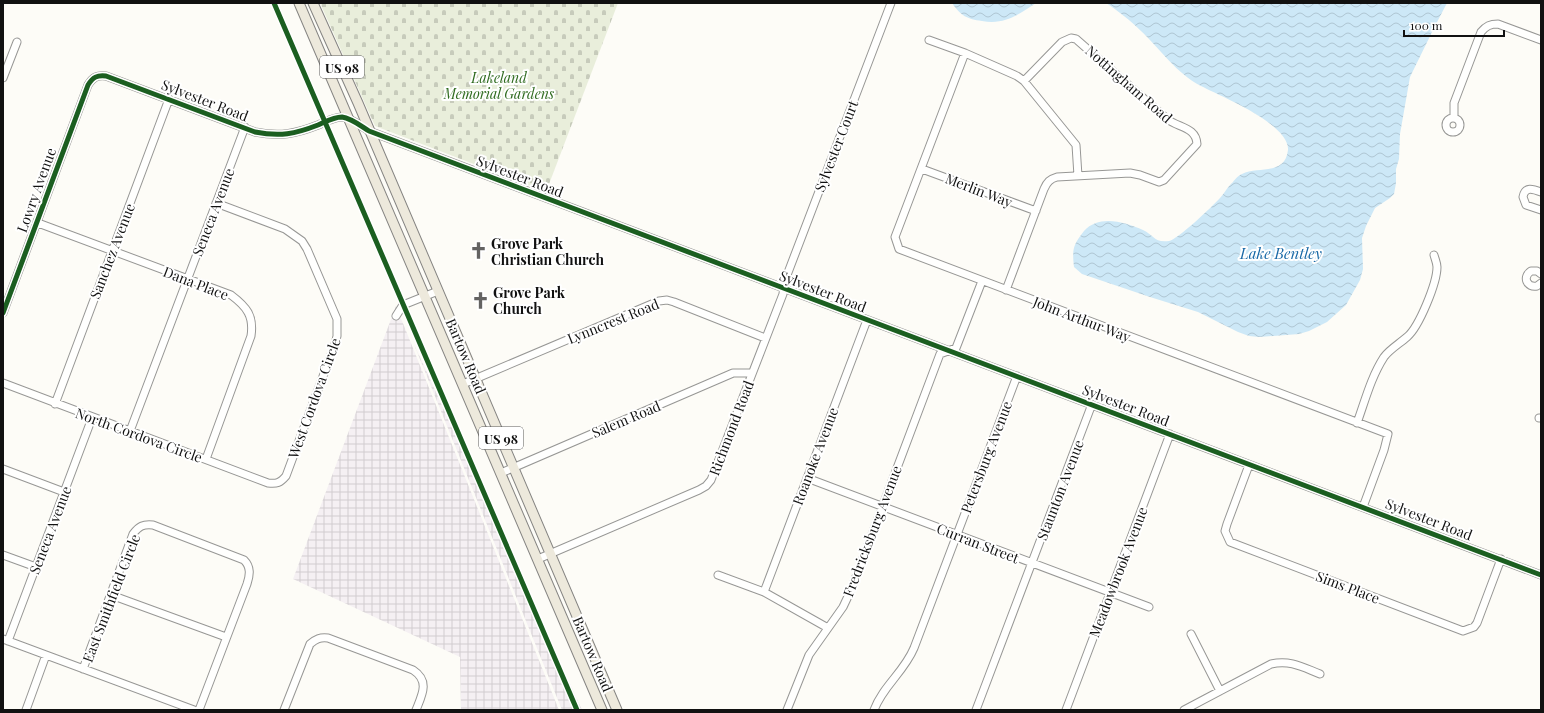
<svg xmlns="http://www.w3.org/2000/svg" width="1544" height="713" viewBox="0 0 1544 713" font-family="'Playfair Display',serif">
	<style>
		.industrial { fill: url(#industrial-grid) }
		.cemetery { fill: url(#cemetery-stones) }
		.water { fill: url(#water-waves) }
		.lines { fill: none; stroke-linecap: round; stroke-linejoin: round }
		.minor-casing { stroke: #979795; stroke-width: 9 }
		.major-casing { stroke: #858482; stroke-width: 11 }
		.minor { stroke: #fffffe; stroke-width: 7 }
		.major { stroke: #ede9dc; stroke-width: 9 }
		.rail-casing { stroke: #d9c6c7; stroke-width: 3.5 }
		.rail { stroke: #fff; stroke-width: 2; stroke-dasharray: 6; stroke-linecap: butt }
		.cycleway-casing { stroke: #fff; stroke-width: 8 }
		.cycleway { stroke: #1b5e20; stroke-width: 5 }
		.labels { text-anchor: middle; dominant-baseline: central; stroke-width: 4; stroke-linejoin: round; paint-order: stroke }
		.shield { fill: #fff; stroke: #585858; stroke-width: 1 }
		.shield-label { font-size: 13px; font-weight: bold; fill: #111 }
		.park-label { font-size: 14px; font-style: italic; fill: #2f6b1f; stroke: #fff }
		.street-label { font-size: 14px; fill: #111; stroke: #fff }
		.poi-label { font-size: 14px; font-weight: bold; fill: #111; stroke: #fff; text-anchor: start }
		.water-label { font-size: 15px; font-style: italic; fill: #1768a6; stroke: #fff }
	</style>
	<defs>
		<pattern id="industrial-grid" width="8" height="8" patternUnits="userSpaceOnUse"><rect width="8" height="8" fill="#f5f0f3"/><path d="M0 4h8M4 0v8" fill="none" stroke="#d1cdcf"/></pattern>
		<pattern id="cemetery-stones" width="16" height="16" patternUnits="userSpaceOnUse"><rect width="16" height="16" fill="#e9eedb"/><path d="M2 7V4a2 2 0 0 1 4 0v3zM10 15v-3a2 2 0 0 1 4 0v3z" fill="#c7cbbb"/></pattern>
		<pattern id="water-waves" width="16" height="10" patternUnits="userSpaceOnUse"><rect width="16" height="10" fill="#cde8f7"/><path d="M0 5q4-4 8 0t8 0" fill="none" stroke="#afc6d3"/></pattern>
	</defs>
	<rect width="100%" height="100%" fill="#fdfcf7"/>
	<path class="industrial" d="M396 306 559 710H461L460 657 293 579Z
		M413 342 582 710H562Z"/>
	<path class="cemetery" d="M320 3H618L546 192 375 126Z"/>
	<path class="water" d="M952 3H1036C1018 15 1005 25 982 21 967 19 961 16 952 3Z
		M1106 3H1447L1435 26 1410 77 1400 134 1399 159 1396 169V183L1394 194 1390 198 1375 208 1366 226 1362 238 1363 269 1360 280 1346 305 1327 322 1309 331 1299 334 1259 337 1249 336 1238 332 1198 312 1150 297 1082 274 1074 267C1072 249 1073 245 1084 231 1099 214 1125 222 1143 230 1154 235 1154 243 1169 241 1177 240 1213 206 1220 198 1225 193 1227 187 1233 182 1235 179 1239 175 1242 174 1258 166 1285 176 1288 150 1290 124 1220 96 1201 86 1176 73 1161 50 1141 31 1131 21 1118 11 1106 3Z"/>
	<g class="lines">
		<defs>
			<path id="minor" d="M929 40 965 53 1017 76 1024 81 1076 145 1078 176
				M965 53 895 237 899 249 1388 434 1384 450 1363 507
				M3 78 17 42
				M1454 117V103L1481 32C1486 26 1490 24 1498 24L1541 40
				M1446 125a7 7 0 1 1 14 0a7 7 0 1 1-14 0Z
				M922 169 1036 211
				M1541 192C1533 189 1525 186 1523 197L1526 205 1541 210
				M38 223 231 295C247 307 254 316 251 336L206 459
				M1541 274 1537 271H1531C1522 277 1527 288 1537 286L1541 283
				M1006 290 1044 189C1047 182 1050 179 1057 177L1130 173 1140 175 1159 182 1164 180 1197 144C1196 127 1179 128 1167 119L1076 39 1071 38 1062 42 1024 81
				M3 313 88 85C93 77 97 75 106 76L255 132C280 137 295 134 318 125 325 122 334 117 342 117 351 118 361 126 369 131L1541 575
				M396 316 403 305 438 291
				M3 383 268 483C277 484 280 483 286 476L335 344 337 336V319L307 249 302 241 285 229 216 203
				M463 384 659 301 667 300 674 302 765 338
				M55 404 169 99
				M1539 418H1541
				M1357 423C1365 401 1371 377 1384 357 1390 349 1399 344 1407 337 1419 327 1437 283 1437 267 1437 263 1435 259 1434 255
				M130 431 245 127
				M1249 465 1227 524 1225 531 1230 542 1463 631 1474 627 1477 623 1501 559
				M3 469 64 492
				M501 473 733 373H752
				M807 478 1149 607
				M3 555 36 567
				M538 559 699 490 706 486 711 480 783 294 784 283 891 3
				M718 575 764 592 828 628
				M764 592 867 320
				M111 595 226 637
				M1191 634 1220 691
				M3 639 194 710
				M8 641 92 418
				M83 669 133 534C139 526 143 524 153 525L244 560C251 567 250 575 247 584L199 710
				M26 710 46 655
				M284 710 310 644C316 639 320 637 328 638L413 670C430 681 422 695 416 710
				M787 710 809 655 843 607 851 590 940 354 956 348 982 281
				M874 710C883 686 904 672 914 648L1017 376
				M976 710 1092 404
				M1066 710 1170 434
				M1184 710 1271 664C1291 660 1302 667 1320 674"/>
			<path id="major" d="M299 3 602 710
				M313 3 358 103 617 710"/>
		</defs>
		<use href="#minor" class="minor-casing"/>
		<use href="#major" class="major-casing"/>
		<use href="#minor" class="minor"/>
		<use href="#major" class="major"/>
		<defs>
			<path id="rail" d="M274 3 577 710"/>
		</defs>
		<use href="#rail" class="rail-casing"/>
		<use href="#rail" class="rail"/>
		<defs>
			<path id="cycleway" d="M274 3 577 710
				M3 313 88 85C93 77 97 75 106 76L255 132C280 137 295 134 318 125 325 122 334 117 342 117 351 118 361 126 369 131L1541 575"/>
		</defs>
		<use href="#cycleway" class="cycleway-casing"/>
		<use href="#cycleway" class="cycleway"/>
	</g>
	<defs>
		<symbol id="church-bare" viewBox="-9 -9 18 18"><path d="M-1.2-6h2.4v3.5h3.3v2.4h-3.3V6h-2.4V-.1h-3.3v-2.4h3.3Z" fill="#646362" stroke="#fff" stroke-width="2.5" paint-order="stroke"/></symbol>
	</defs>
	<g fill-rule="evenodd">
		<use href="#church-bare" x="466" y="238" width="25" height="25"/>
		<use href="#church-bare" x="468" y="288" width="25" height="25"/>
	</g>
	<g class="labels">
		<g class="shield">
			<rect x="320" y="56" width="44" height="22" rx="3"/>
			<rect x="479" y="427" width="44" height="22" rx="3"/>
		</g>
		<g class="shield-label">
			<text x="342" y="67">US 98</text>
			<text x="501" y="438">US 98</text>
		</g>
		<g class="park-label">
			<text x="499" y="77">Lakeland<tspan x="499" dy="16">Memorial Gardens</tspan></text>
		</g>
		<g class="street-label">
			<text transform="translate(1129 84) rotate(41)">Nottingham Road</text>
			<text transform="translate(205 100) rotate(21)">Sylvester Road</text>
			<text transform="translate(836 146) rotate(-69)">Sylvester Court</text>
			<text transform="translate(520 176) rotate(21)">Sylvester Road</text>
			<text transform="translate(36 190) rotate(-70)">Lowry Avenue</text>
			<text transform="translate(979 190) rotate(21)">Merlin Way</text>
			<text transform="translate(213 212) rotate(-69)">Seneca Avenue</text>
			<text transform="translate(112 251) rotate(-69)">Sanchez Avenue</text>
			<text transform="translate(196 283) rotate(21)">Dana Place</text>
			<text transform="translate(823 291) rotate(21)">Sylvester Road</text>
			<text transform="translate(1082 319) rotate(21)">John Arthur Way</text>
			<text transform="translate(613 321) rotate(-22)">Lynncrest Road</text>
			<text transform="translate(466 356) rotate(67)">Bartow Road</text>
			<text transform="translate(314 398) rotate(-70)">West Cordova Circle</text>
			<text transform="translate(1126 405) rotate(21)">Sylvester Road</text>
			<text transform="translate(626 419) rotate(-23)">Salem Road</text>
			<text transform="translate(731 428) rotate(-69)">Richmond Road</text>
			<text transform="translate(139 435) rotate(20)">North Cordova Circle</text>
			<text transform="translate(815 456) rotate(-69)">Roanoke Avenue</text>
			<text transform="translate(986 457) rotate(-69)">Petersburg Avenue</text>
			<text transform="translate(1060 490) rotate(-69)">Staunton Avenue</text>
			<text transform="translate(1429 519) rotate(21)">Sylvester Road</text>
			<text transform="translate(50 530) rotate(-69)">Seneca Avenue</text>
			<text transform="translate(872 531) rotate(-69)">Fredricksburg Avenue</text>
			<text transform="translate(978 543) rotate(21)">Curran Street</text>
			<text transform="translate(1118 572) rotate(-69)">Meadowbrook Avenue</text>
			<text transform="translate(1348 587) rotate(21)">Sims Place</text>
			<text transform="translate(111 598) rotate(-69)">East Smithfield Circle</text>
			<text transform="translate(593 654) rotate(67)">Bartow Road</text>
		</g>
		<g class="poi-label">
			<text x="491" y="243">Grove Park<tspan x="491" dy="16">Christian Church</tspan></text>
			<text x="493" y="292">Grove Park<tspan x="493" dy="16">Church</tspan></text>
		</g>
		<g class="water-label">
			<text x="1281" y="253">Lake Bentley</text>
		</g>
	</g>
	<rect width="1544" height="713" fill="none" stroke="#111111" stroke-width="8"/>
	<path d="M1404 30v6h100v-6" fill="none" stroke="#111111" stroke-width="2"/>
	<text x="1410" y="30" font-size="12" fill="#111111" stroke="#ffffff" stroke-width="3" paint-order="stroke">100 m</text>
</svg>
